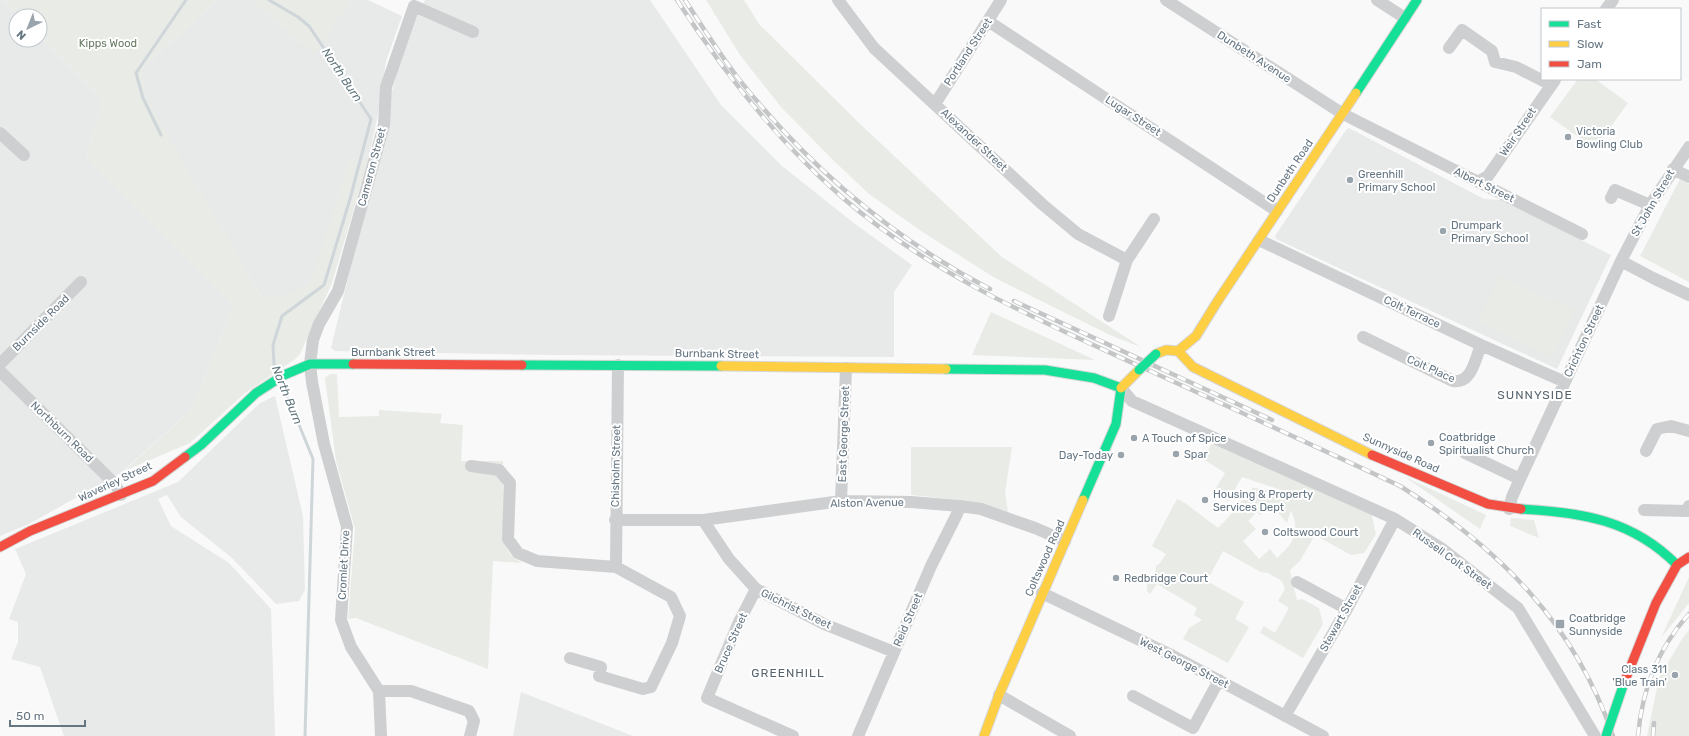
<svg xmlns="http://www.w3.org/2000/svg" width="1689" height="736" viewBox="0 0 1689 736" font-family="Rubik,sans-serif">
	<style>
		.built { fill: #e8e9e9 }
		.green { fill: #e8ebe6; fill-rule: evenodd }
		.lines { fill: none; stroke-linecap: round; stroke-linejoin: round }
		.stream { stroke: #ced6d9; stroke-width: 3 }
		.fast-casing { stroke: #d5d6d7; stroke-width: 11 }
		.slow-casing { stroke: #d5d6d7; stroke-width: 11 }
		.jam-casing { stroke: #d5d6d7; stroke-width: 11 }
		.street { stroke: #cecfd0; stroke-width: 12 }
		.fast { stroke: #16e098; stroke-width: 9 }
		.slow { stroke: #ffcf43; stroke-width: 9 }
		.jam { stroke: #f24e42; stroke-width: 9 }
		.rail-casing { stroke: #c3c5c6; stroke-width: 4.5 }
		.rail { stroke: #fff; stroke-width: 3; stroke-dasharray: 9; stroke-linecap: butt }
		.fast-bridge-casing { stroke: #d5d6d7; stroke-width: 11; stroke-linecap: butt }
		.fast-bridge { stroke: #16e098; stroke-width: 9 }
		.poi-dot { fill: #99a4ac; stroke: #fff; stroke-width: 1.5 }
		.labels { text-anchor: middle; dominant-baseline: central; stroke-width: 4; stroke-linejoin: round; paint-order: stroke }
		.park-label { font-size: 11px; fill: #687a64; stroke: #fff }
		.street-label { font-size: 11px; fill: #657683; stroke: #fff }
		.poi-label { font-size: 11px; fill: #657683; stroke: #fff; text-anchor: start }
		.water-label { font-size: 12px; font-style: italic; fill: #60757c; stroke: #fff }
		.neighbourhood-label { font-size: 12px; letter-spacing: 1px; fill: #57646e; stroke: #fff }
	</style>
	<rect width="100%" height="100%" fill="#f9f9f9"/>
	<path class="built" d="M0 0H3L19 16H16V40H40V37L103 100 86 157 234 305 191 410 122 472 29 524 0 536Z
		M217 0H252L313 53 351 0H368L402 16 386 61 378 114 368 161 350 159 313 278 303 289 288 295 262 298 145 98 141 70Z
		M425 0H650L721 105 782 166 855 224 912 265 894 292V357L553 355 335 351 331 348 336 327 358 238 389 128V104L404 42Z
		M1349 128 1484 199 1503 200 1611 255 1557 369 1276 239 1275 236 1346 130Z
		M275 396 303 516 305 590 299 601 276 604 232 558 181 517 167 495 158 499 171 526 229 563 271 609 275 736H64L40 667 11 659 18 642V622L9 619 26 574 15 549 178 482 260 403Z
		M521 692 633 736H513Z"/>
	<path class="green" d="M3 0H217L141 70 145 97 262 298C285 295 296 296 312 278L350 159 368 161 332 283 300 354 294 360 245 393 190 443 124 471 191 410 234 305 86 157 103 100 40 37V16H19Z
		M252 0H351L314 54Z
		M706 0H744L759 24 858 122 1002 257 1141 347 1112 336 995 278 921 231 869 194 833 160 781 107 740 55Z
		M1578 79H1595L1628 103 1595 149 1550 117Z
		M1680 179 1689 184V282L1640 256Z
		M1500 276 1574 310 1552 357 1478 323Z
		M991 312 1095 360 972 355Z
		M330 374H337L339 417 379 416V410L442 414 440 423 463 425 461 461H503L505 542C507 553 513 558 523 563L493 561 488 669 356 618 348 619 355 529 336 461 325 378Z
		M1215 438 1370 507 1376 534 1364 553 1351 555 1315 535 1300 561 1290 570 1297 600 1302 599 1319 608 1323 624 1303 658 1260 633 1264 626 1275 633 1289 608 1278 601 1285 589 1282 581 1268 573 1261 572 1223 551 1207 581 1244 602 1235 619 1249 627 1228 663 1183 639 1189 628 1202 620 1194 615 1197 608 1157 584 1150 594 1147 591V580L1155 574 1156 566 1160 563 1166 554 1152 546 1177 499 1185 503 1218 528C1228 518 1237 508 1245 496 1247 494 1250 488 1254 488 1263 487 1273 494 1281 498V490L1242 477 1228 501 1213 493 1225 473 1203 459ZM1271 505 1287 523 1291 510C1300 532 1295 542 1277 558L1270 549 1259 559 1243 541 1256 529 1248 521 1257 512 1260 515Z
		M911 447H1012L1005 493 1008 512 961 500 911 495Z
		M1405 477 1486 515 1480 529Z
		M1511 518 1534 520 1539 538 1510 526Z
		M1689 578V603L1661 638 1688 579Z
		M1689 630V736H1647L1659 678 1682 639Z"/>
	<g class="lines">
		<path class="stream" d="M269 0 298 17 309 26 371 119 350 199 324 285 282 316 273 345 274 364 277 372
			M161 135 143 98 136 73 186 0
			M282 383 313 459 305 736"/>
		<defs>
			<path id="fast" d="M1356 93 1417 0
				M522 365 721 366
				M946 369 1045 370 1094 378 1121 388
				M185 457 201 445 256 393 284 375 310 364H353
				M1083 500 1116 424 1121 388
				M1521 509C1581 512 1633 520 1677 565"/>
			<path id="slow" d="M1178 351 1196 336 1217 302 1356 93
				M1156 354 1166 350 1178 351 1193 367 1372 455
				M721 366 946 369
				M1121 388 1139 370
				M984 736 999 695 1083 500"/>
			<path id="jam" d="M353 364 522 365
				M1372 455 1488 504 1521 509
				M0 547 30 531 153 481 185 457
				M1624 683 1656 603 1677 565 1689 557"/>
		</defs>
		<use href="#fast" class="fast-casing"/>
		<use href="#slow" class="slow-casing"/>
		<use href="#jam" class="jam-casing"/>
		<path class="street" d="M838 0 874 48 1042 204 1078 234 1127 260 1154 219
			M1166 0 1343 114 1582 234
			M1377 0 1405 18
			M1606 9 1613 0
			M988 21 1277 211
			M1449 48 1462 30 1492 51 1495 62 1516 67 1551 85
			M935 104 1001 0
			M0 133 24 155
			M1673 169 1689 177
			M1478 182 1488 176 1495 166 1555 80
			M1611 198 1615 190 1650 205
			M1259 240 1481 345 1565 382
			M1621 261 1653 278 1689 295
			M1109 316 1127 260
			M1363 337 1453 381C1472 384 1475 359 1481 345
			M0 364 81 282
			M0 371 115 484 121 495
			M1121 388 1132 401 1395 519 1441 548 1518 608 1595 736
			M1646 451 1657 429 1671 426 1689 431
			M1465 453 1520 479
			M471 466 499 470 510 483 508 539 518 553 537 561 616 567 671 597 680 616 672 643 651 687 643 689 599 676 601 667 570 658
			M841 501 846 368
			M1509 509 1512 497 1520 479 1621 261 1650 205 1689 147
			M1644 510 1687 511 1689 506
			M615 520H703L841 501 911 502 960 506 981 509 1035 528 1065 541
			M703 520 729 559 756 589 824 624 894 652
			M616 567 618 365
			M1297 582 1347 609
			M756 589 738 624 707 698 793 736
			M1042 593 1173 656 1323 736
			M379 691H411L469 711 474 721 470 736
			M999 695 1070 736
			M1133 696 1193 728 1219 680
			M1285 716 1347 609 1395 519
			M381 736 379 691 351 647 341 620 347 527 324 444 312 382 310 364 313 340 319 324 338 291 384 125 386 87 414 6 473 32
			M858 736 931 566 957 514 960 506"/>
		<use href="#fast" class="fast"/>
		<use href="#slow" class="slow"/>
		<use href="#jam" class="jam"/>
		<defs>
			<path id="rail" d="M677 0C724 73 777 141 843 198 930 273 1034 318 1137 365 1225 405 1313 445 1400 486 1499 548 1575 624 1613 736
				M685 0C702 26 719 53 738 78 807 165 892 238 990 289
				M1014 301 1272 420
				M1638 736C1642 690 1658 648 1689 614
				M1653 736 1654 723"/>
		</defs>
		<use href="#rail" class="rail-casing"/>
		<use href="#rail" class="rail"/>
		<defs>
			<path id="fast-bridge" d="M1139 370 1156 354
				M1606 736 1624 683"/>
		</defs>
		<use href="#fast-bridge" class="fast-bridge-casing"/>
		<use href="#fast-bridge" class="fast-bridge"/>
	</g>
	<g class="poi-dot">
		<circle cx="1568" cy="137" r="4"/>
		<circle cx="1350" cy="180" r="4"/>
		<circle cx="1443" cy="231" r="4"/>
		<circle cx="1134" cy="438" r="4"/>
		<circle cx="1431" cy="443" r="4"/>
		<circle cx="1176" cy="454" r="4"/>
		<circle cx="1121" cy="455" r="4"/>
		<circle cx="1205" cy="500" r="4"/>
		<circle cx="1265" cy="532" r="4"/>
		<circle cx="1116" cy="578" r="4"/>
		<rect x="1555" y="619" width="10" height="10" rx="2"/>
		<circle cx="1675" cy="675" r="4"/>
	</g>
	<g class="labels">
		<g class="park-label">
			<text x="108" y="43">Kipps Wood</text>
		</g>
		<g class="street-label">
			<text transform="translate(968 52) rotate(-57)">Portland Street</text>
			<text transform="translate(1254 57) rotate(33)">Dunbeth Avenue</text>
			<text transform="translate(1133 116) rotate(33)">Lugar Street</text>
			<text transform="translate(1518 132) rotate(-56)">Weir Street</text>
			<text transform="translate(974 140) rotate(43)">Alexander Street</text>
			<text transform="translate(372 167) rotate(-75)">Cameron Street</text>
			<text transform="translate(1290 171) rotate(-56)">Dunbeth Road</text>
			<text transform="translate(1484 185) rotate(26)">Albert Street</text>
			<text transform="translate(1653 203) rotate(-60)">St John Street</text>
			<text transform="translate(1412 312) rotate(25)">Colt Terrace</text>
			<text transform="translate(41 323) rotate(-45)">Burnside Road</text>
			<text transform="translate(1584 341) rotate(-65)">Crichton Street</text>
			<text x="393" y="352">Burnbank Street</text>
			<text transform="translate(717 354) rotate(1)">Burnbank Street</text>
			<text transform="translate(1431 369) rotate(24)">Colt Place</text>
			<text transform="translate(62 432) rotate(44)">Northburn Road</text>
			<text transform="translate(844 434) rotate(-88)">East George Street</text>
			<text transform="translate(1401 453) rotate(24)">Sunnyside Road</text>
			<text transform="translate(616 466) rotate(-89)">Chisholm Street</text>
			<text transform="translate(115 482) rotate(-25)">Waverley Street</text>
			<text transform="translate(867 503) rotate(-1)">Alston Avenue</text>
			<text transform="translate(1045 558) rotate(-66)">Coltswood Road</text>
			<text transform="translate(1452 559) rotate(36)">Russell Colt Street</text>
			<text transform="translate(344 565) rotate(-87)">Cromlet Drive</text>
			<text transform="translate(796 609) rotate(26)">Gilchrist Street</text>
			<text transform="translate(1341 618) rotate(-61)">Stewart Street</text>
			<text transform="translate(908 620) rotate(-67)">Reid Street</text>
			<text transform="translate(731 643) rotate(-66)">Bruce Street</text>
			<text transform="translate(1184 663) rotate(27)">West George Street</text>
		</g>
		<g class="poi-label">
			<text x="1576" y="131">Victoria<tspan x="1576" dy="13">Bowling Club</tspan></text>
			<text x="1358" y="174">Greenhill<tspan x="1358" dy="13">Primary School</tspan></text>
			<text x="1451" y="225">Drumpark<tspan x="1451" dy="13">Primary School</tspan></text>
			<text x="1439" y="437">Coatbridge<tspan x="1439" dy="13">Spiritualist Church</tspan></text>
			<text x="1142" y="438">A Touch of Spice</text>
			<text x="1184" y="454">Spar</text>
			<text x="1113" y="455" text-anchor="end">Day-Today</text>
			<text x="1213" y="494">Housing &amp; Property<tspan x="1213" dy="13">Services Dept</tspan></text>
			<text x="1273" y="532">Coltswood Court</text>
			<text x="1124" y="578">Redbridge Court</text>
			<text x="1569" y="618">Coatbridge<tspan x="1569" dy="13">Sunnyside</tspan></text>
			<text x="1667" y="669" text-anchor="end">Class 311<tspan x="1667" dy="13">'Blue Train'</tspan></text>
		</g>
		<g class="water-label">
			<text transform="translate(342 75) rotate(56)">North Burn</text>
			<text transform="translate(287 395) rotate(68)">North Burn</text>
		</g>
		<g class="neighbourhood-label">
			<text x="1535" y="395">SUNNYSIDE</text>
			<text x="788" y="673">GREENHILL</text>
		</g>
	</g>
	<rect x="1541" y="8" width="140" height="72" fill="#ffffff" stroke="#c1c8cd"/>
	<rect x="1549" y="21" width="20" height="6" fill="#16e098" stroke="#c1c8cd"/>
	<text x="1577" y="28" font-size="12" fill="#657683">Fast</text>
	<rect x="1549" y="41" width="20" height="6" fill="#ffcf43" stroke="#c1c8cd"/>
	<text x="1577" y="48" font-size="12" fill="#657683">Slow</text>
	<rect x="1549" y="61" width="20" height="6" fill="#f24e42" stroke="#c1c8cd"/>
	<text x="1577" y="68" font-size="12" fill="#657683">Jam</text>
	<g transform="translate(28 28) rotate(223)"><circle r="19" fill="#ffffff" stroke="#c1c8cd"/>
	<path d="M0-3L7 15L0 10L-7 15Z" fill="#99a4ac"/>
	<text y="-6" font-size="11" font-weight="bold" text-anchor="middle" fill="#657683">N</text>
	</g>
	<path d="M10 720v6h75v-6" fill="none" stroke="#657683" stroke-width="2"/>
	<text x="16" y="720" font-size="12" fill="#657683" stroke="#ffffff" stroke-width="3" paint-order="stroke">50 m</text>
</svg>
